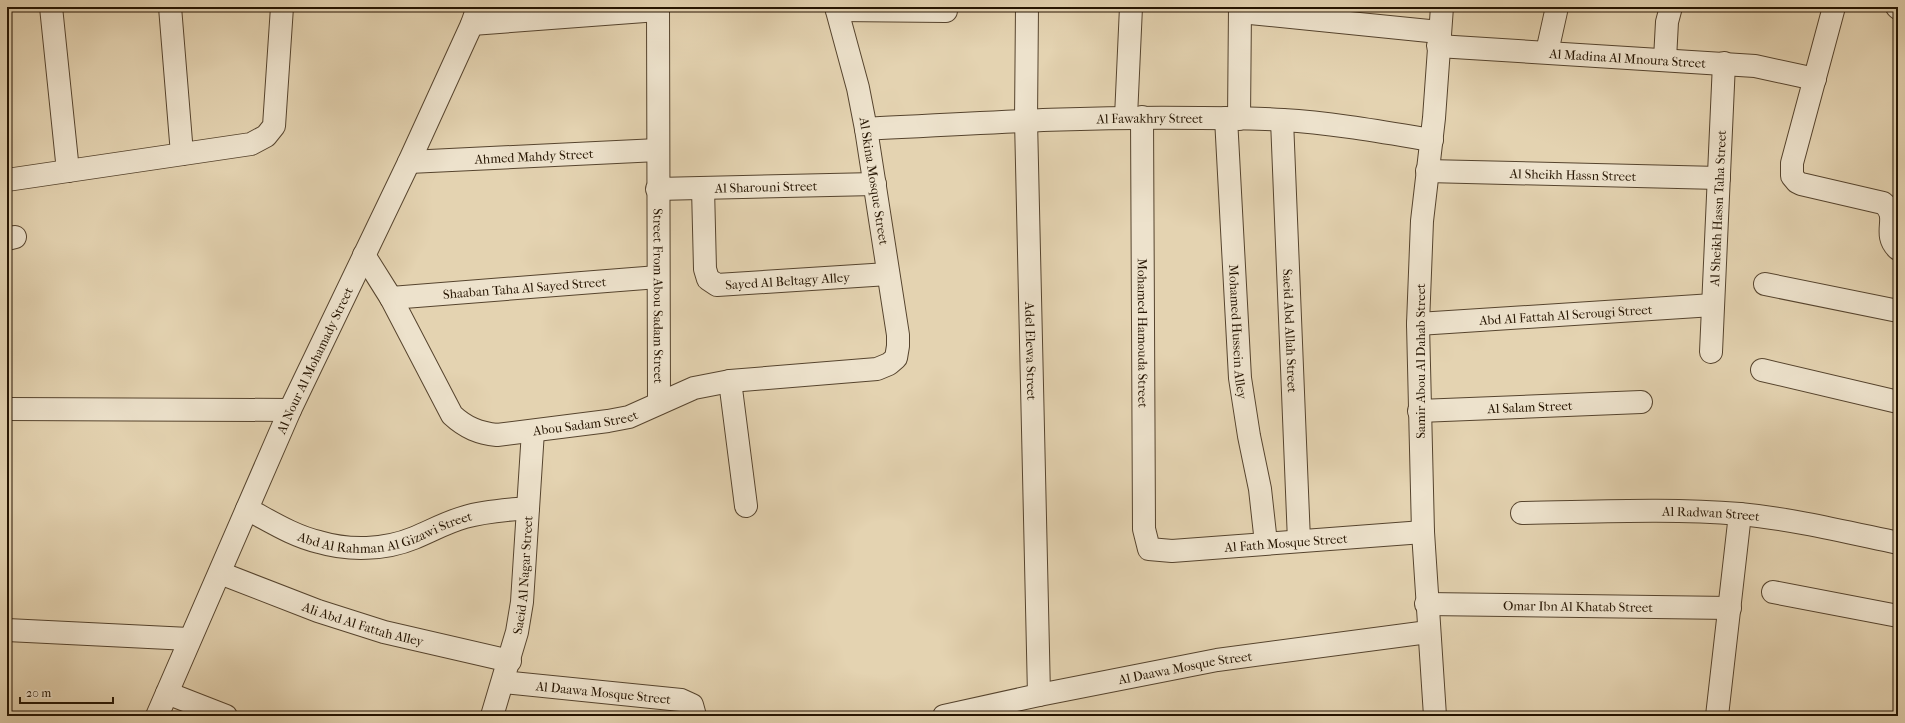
<svg xmlns="http://www.w3.org/2000/svg" width="1905" height="723" viewBox="0 0 1905 723" font-family="'IM FELL French Canon',serif">
	<style>
		.lines { fill: none; stroke-linecap: round; stroke-linejoin: round }
		.street-casing { stroke: #56442e; stroke-width: 24 }
		.street { stroke: #ede2cc; stroke-width: 22 }
		.labels { text-anchor: middle; dominant-baseline: central; stroke-width: 3.5; stroke-linejoin: round; paint-order: stroke }
		.street-label { font-size: 13px; fill: #261502; stroke: #ede2cc }
	</style>
	<rect width="100%" height="100%" fill="#e4d3b1"/>
	<filter id="stains"><feTurbulence type="fractalNoise" baseFrequency=".005" numOctaves="4"/><feColorMatrix values="0 0 0 0 .2 0 0 0 0 .09 0 0 0 0 .02 0 0 0 .5 -.17"/></filter>
	<radialGradient id="worn" r=".72"><stop offset=".6" stop-color="#630" stop-opacity="0"/><stop offset="1" stop-color="#630" stop-opacity=".3"/></radialGradient>
	<g class="lines">
		<defs>
			<g id="street">
				<path d="M51 7 68 171"/>
				<path d="M170 7 182 154"/>
				<path id="s1" d="M658 7 659 403"/>
				<path id="s2" d="M1027 7 1026 120 1039 695"/>
				<path d="M1834 7 1792 163V176L1797 182 1801 184 1883 203C1901 217 1881 233 1898 249"/>
				<path d="M1897 7 1898 8"/>
				<path d="M837 10 946 11"/>
				<path d="M1240 12 1439 32"/>
				<path d="M472 24 658 10"/>
				<path id="s3" d="M1438 46 1755 66 1815 79"/>
				<path d="M1547 52 1557 7"/>
				<path d="M1665 59 1667 22 1671 7"/>
				<path d="M1126 117 1131 7"/>
				<path id="s4" d="M1142 117 1144 529 1149 549 1172 551 1423 532"/>
				<path id="s5" d="M1226 118 1240 378 1249 436 1260 489 1266 543"/>
				<path d="M1239 119 1240 7"/>
				<path id="s6" d="M1282 120 1299 541"/>
				<path id="s7" d="M866 129C978 123 1089 116 1201 118 1228 118 1256 118 1283 120 1333 123 1383 132 1432 140"/>
				<path id="s8" d="M409 162 658 150"/>
				<path id="s9" d="M1427 171 1719 178"/>
				<path d="M7 180 251 144 266 136 274 126 282 7"/>
				<path id="s10" d="M703 188 705 269 708 279 717 285 888 274"/>
				<path id="s11" d="M657 189 875 184"/>
				<path d="M7 239 15 237"/>
				<path id="s12" d="M364 255 391 298 452 415C466 428 479 433 497 435L608 421 629 417 694 388 730 381 877 369 889 364 896 358 898 346V335L866 129 858 88 836 7"/>
				<path d="M1765 284 1898 311"/>
				<path id="s13" d="M391 298 658 277"/>
				<path id="s14" d="M1418 324 1713 305"/>
				<path id="s15" d="M1711 352 1724 63"/>
				<path d="M1762 370 1898 402"/>
				<path d="M730 381 746 506"/>
				<path d="M7 409 290 410"/>
				<path id="s16" d="M1419 411 1641 402"/>
				<path id="s17" d="M247 509C270 521 293 536 319 542 349 551 385 550 414 538 431 531 447 522 465 517 485 511 507 510 528 508"/>
				<path id="s18" d="M1522 513C1594 512 1668 508 1740 514 1793 519 1846 532 1898 543"/>
				<path id="s19" d="M220 573 318 611 384 632 510 661"/>
				<path d="M1773 592 1898 616"/>
				<path id="s20" d="M1426 604 1730 608"/>
				<path d="M7 630 189 639"/>
				<path id="s21" d="M503 682 681 700 692 705 695 716"/>
				<path d="M167 693 226 716"/>
				<path id="s22" d="M157 716 290 410 409 162 472 24 478 7"/>
				<path id="s23" d="M492 716 517 632 522 602 533 431"/>
				<path id="s24" d="M944 716 1039 695 1217 660 1428 632"/>
				<path d="M1435 716 1423 532 1418 324 1422 221 1434 118 1442 7"/>
				<path d="M1717 716 1740 514"/>
			</g>
		</defs>
		<use href="#street" class="street-casing"/>
		<use href="#street" class="street"/>
	</g>
	<g class="labels">
		<g class="street-label">
			<text stroke="none"><textPath href="#s3" startOffset="190">Al Madina Al Mnoura Street</textPath></text>
			<text stroke="none"><textPath href="#s7" startOffset="284">Al Fawakhry Street</textPath></text>
			<text stroke="none"><textPath href="#s8" startOffset="125">Ahmed Mahdy Street</textPath></text>
			<text stroke="none"><textPath href="#s9" startOffset="146">Al Sheikh Hassn Street</textPath></text>
			<text transform="translate(874 181) rotate(81)">Al Skina Mosque Street</text>
			<text stroke="none"><textPath href="#s11" startOffset="109">Al Sharouni Street</textPath></text>
			<text stroke="none"><textPath href="#s15" startOffset="144">Al Sheikh Hassn Taha Street</textPath></text>
			<text stroke="none"><textPath href="#s10" startOffset="173">Sayed Al Beltagy Alley</textPath></text>
			<text stroke="none"><textPath href="#s13" startOffset="134">Shaaban Taha Al Sayed Street</textPath></text>
			<text stroke="none"><textPath href="#s1" startOffset="289">Street From Abou Sadam Street</textPath></text>
			<text stroke="none"><textPath href="#s14" startOffset="148">Abd Al Fattah Al Serougi Street</textPath></text>
			<text stroke="none"><textPath href="#s6" startOffset="211">Saeid Abd Allah Street</textPath></text>
			<text stroke="none"><textPath href="#s5" startOffset="214">Mohamed Hussein Alley</textPath></text>
			<text stroke="none"><textPath href="#s4" startOffset="216">Mohamed Hamouda Street</textPath></text>
			<text stroke="none"><textPath href="#s2" startOffset="344">Adel Elewa Street</textPath></text>
			<text stroke="none"><textPath href="#s22" startOffset="389">Al Nour Al Mohamady Street</textPath></text>
			<text transform="translate(1420 361) rotate(-90)">Samir Abou Al Dahab Street</text>
			<text stroke="none"><textPath href="#s16" startOffset="111">Al Salam Street</textPath></text>
			<text stroke="none"><textPath href="#s12" startOffset="322">Abou Sadam Street</textPath></text>
			<text stroke="none"><textPath href="#s18" startOffset="189">Al Radwan Street</textPath></text>
			<text stroke="none"><textPath href="#s17" startOffset="148">Abd Al Rahman Al Gizawi Street</textPath></text>
			<text stroke="none"><textPath href="#s4" startOffset="570">Al Fath Mosque Street</textPath></text>
			<text stroke="none"><textPath href="#s23" startOffset="145">Saeid Al Nagar Street</textPath></text>
			<text stroke="none"><textPath href="#s20" startOffset="152">Omar Ibn Al Khatab Street</textPath></text>
			<text stroke="none"><textPath href="#s19" startOffset="152">Ali Abd Al Fattah Alley</textPath></text>
			<text stroke="none"><textPath href="#s24" startOffset="246">Al Daawa Mosque Street</textPath></text>
			<text stroke="none"><textPath href="#s21" startOffset="101">Al Daawa Mosque Street</textPath></text>
		</g>
	</g>
	<rect width="1905" height="723" fill="none" stroke="#e4d3b1" stroke-width="24"/>
	<rect x="8" y="8" width="1889" height="707" fill="none" stroke="#261502" stroke-width="2"/>
	<rect x="12" y="12" width="1881" height="699" fill="none" stroke="#261502"/>
	<path d="M20 697v6h93v-6" fill="none" stroke="#261502" stroke-width="2"/>
	<text x="26" y="697" font-size="12" fill="#261502" stroke="#ede2cc" stroke-width="3" paint-order="stroke">20 m</text>
	<rect width="100%" height="100%" filter="url(#stains)"/>
	<rect width="100%" height="100%" fill="url(#worn)"/>
</svg>
